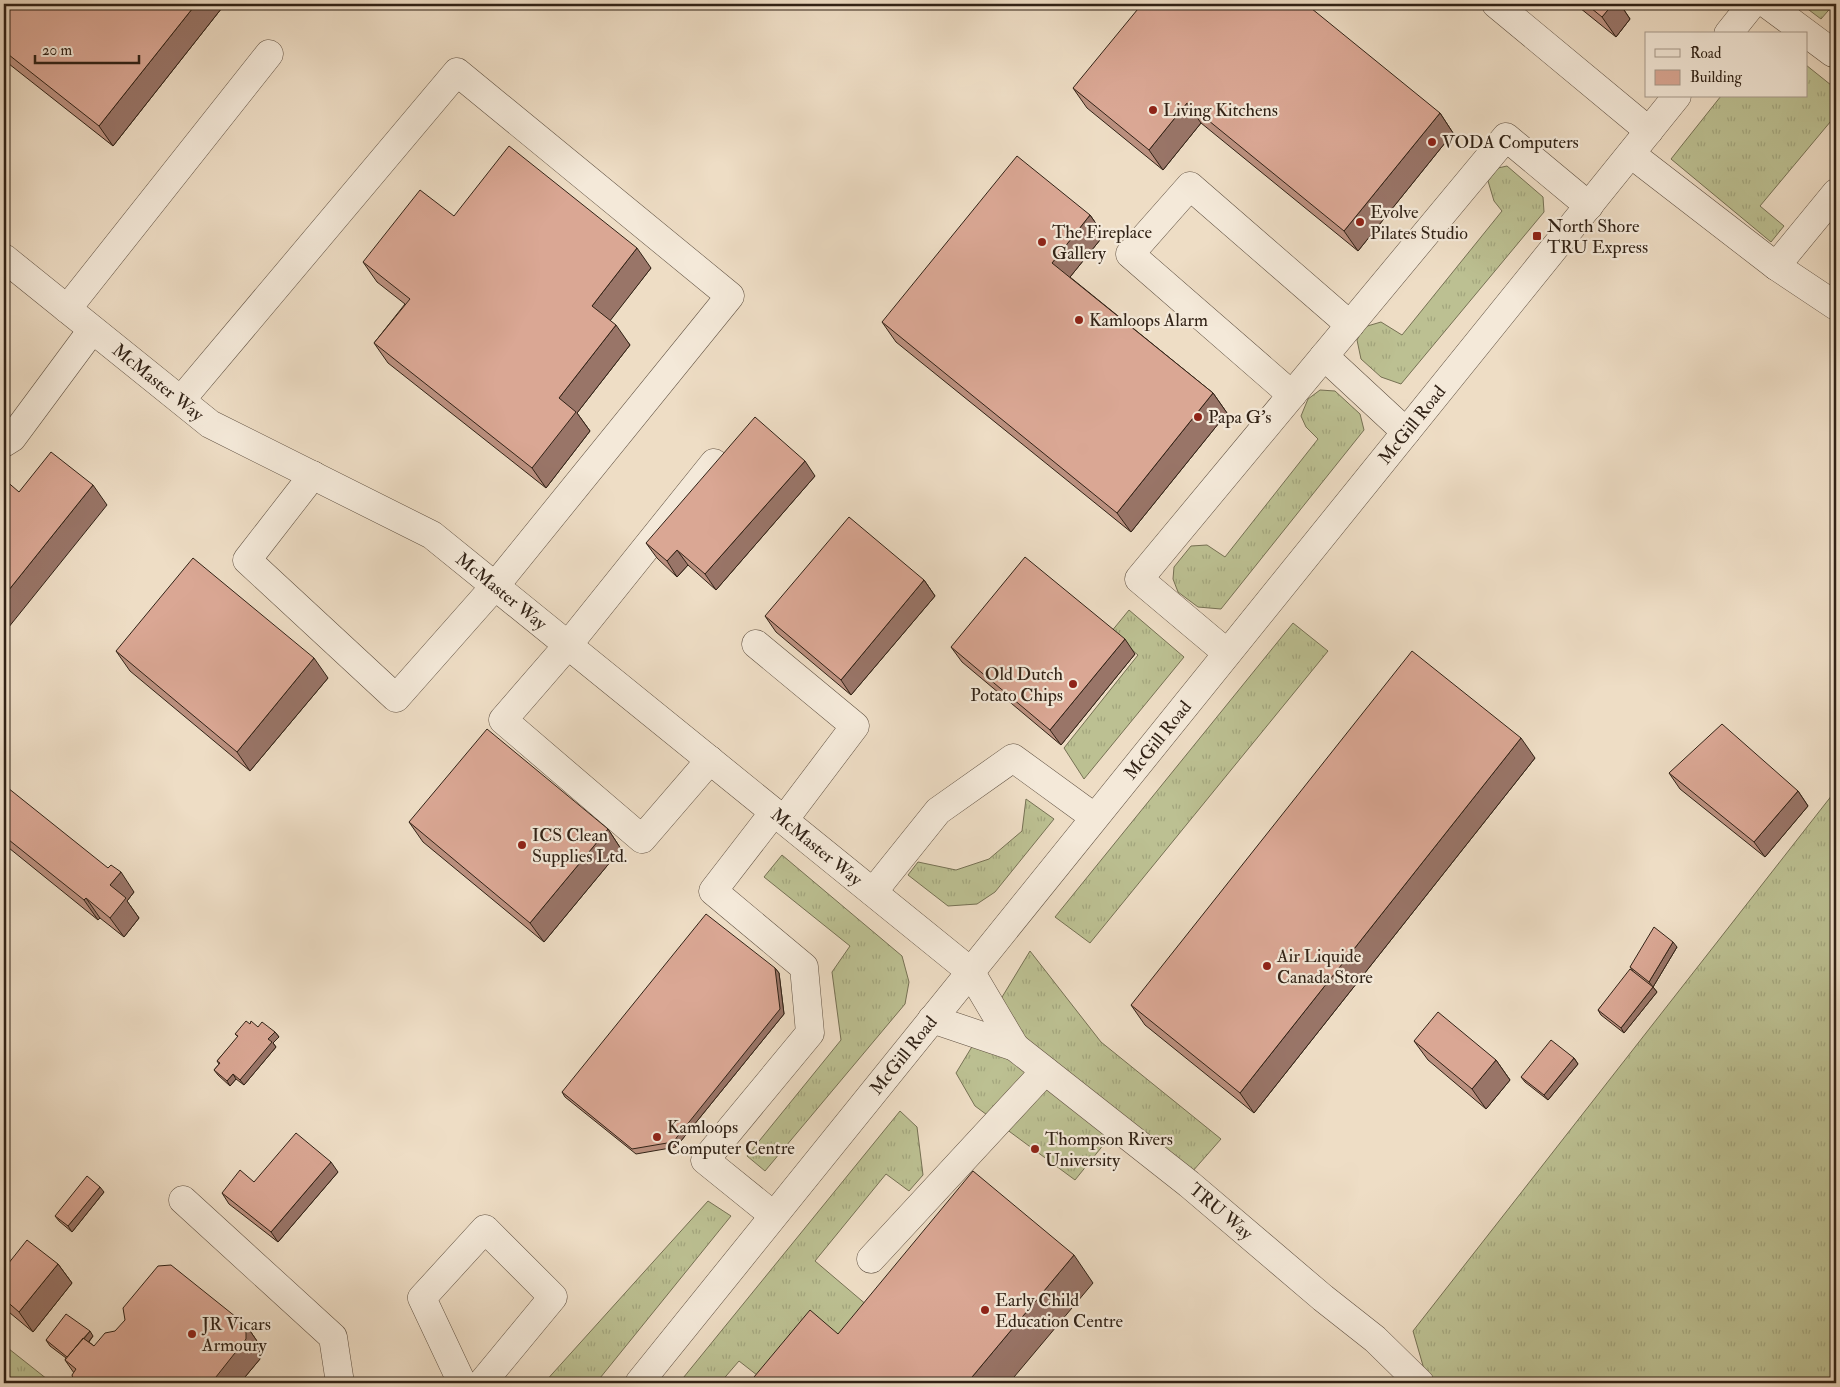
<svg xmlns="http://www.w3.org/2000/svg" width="1840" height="1387" viewBox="0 0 1840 1387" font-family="'IM FELL Double Pica',serif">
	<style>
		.grass { fill: url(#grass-tufts); stroke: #767154 }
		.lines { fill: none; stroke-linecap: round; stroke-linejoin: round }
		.minor-casing { stroke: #605142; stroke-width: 29 }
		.minor { stroke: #f4e9d9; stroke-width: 28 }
		.wall { fill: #bb907f; stroke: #312216 }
		.shaded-wall { fill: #997568; stroke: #312216 }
		.building { fill: #daa794; stroke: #312216 }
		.poi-dot { fill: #8f2418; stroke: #f4e9d9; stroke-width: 2 }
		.labels { text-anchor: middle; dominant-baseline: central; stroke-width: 4.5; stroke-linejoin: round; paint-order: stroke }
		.poi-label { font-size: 18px; fill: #312216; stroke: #f4e9d9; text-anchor: start }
		.street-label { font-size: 18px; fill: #312216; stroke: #f4e9d9 }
	</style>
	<defs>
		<pattern id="grass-tufts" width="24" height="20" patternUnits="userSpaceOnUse" patternTransform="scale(1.25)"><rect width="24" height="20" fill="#bcc092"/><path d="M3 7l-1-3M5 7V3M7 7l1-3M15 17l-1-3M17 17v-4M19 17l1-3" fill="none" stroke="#a2a57d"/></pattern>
	</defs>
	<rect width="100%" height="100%" fill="#eeddc5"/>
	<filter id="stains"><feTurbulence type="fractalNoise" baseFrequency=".004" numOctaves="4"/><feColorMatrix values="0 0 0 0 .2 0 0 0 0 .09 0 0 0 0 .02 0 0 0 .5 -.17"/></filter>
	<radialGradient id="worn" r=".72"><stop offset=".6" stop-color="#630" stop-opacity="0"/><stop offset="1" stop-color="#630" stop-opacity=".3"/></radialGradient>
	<path class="grass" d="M1801 4H1834L1821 19Z
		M1806 65 1836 89V115L1760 206 1784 226 1771 242 1671 159 1721 96H1806Z
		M1507 166 1543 197 1544 212 1401 384 1381 377 1361 359 1357 340 1364 327 1381 322 1402 335 1502 211 1494 201 1488 181 1498 168Z
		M1320 390 1335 391 1360 414 1364 430 1221 609 1198 607 1178 592 1173 579 1174 567 1191 546 1207 545 1225 557 1318 439 1306 427 1301 416 1308 399Z
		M1129 610 1184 657 1084 779 1064 748 1138 655 1111 632Z
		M1293 623 1328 651 1090 943 1055 917Z
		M1836 790V1383H1428L1413 1331Z
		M1026 799 1054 819 995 892 977 904 948 906 908 875 918 862 956 870 989 859 1022 831Z
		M782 855 902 956 909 982 905 1004 765 1171 747 1156 841 1040 832 972 850 946 764 877Z
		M1030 951 1101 1042 1221 1139 1192 1172 1126 1117 1075 1180 975 1106 956 1073Z
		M900 1111 917 1127 923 1175 909 1191 886 1174 815 1261 888 1323 762 1379 739 1361 720 1383H679Z
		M708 1201 731 1216 596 1383H544Z
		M4 1345 52 1383H4Z"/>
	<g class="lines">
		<defs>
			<g id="minor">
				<path d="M1496 4 1649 131"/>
				<path d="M1767 4 1833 53 1836 49"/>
				<path d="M1728 34 1752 4"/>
				<path d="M1631 154 1776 266 1836 306"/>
				<path id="s1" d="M4 258 210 424 432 535 970 971 1015 1047"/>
				<path d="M1776 266 1836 193"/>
				<path d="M67 309 269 54"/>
				<path d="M1324 356 1406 432"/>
				<path d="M1292 395 1130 254 1190 186 1350 325"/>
				<path d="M181 400 457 72 730 296 495 586 396 698 247 560 313 475"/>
				<path d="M4 443 12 438 92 330"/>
				<path d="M756 644 855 726 784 820"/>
				<path d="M1227 653 1139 579 1506 137 1589 206"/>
				<path d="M710 760 642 839 503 720 568 645 714 463"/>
				<path d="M873 892 938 811 1013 758 1094 817"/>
				<path id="s2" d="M932 1019 1015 1047 1189 1184 1323 1298 1375 1339 1420 1383"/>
				<path d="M183 1200 333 1337 340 1383"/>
				<path d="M773 1215 705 1160 810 1033 804 967 713 891 774 812"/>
				<path d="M871 1259 1045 1071"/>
				<path d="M462 1383 422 1298 485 1229 553 1297 482 1383"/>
				<path id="s3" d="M639 1383 1677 96"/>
			</g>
		</defs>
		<use href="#minor" class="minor-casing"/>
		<use href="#minor" class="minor"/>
	</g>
	<path class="wall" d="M4 4H225L113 146 4 60Z
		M1575 4H1620L1630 19 1616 37Z
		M1073 88 1440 113 1453 133 1358 251 1201 123 1163 170 1087 108Z
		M1090 215 1104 235 1070 277 1213 393 1227 413 1131 532 896 342 882 322Z
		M454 216 651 268 610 320 630 345 577 413 590 431 546 488 388 363 374 343 405 304 377 282 363 262Z
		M815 476 716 590 688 565 677 577 657 558 646 543Z
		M924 580 935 596 851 695 776 632 765 616Z
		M951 647 1135 654 1061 745 962 662Z
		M116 651 328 678 250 771 130 671Z
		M1535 758 1254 1113 1145 1025 1131 1005Z
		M1669 773 1798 791 1808 806 1765 857 1680 789Z
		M4 794 134 892 127 901 139 918 124 937 100 918 98 920 4 844Z
		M409 822 608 829 621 849 544 942 423 842Z
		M1677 947 1653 987 1657 992 1624 1033 1601 1015 1598 1010 1633 971 1630 967Z
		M775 968 779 973 784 1014 676 1147 636 1154 565 1097 562 1092Z
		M250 1024 258 1027 275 1032 279 1037 273 1043 276 1047 244 1085 236 1079 230 1086 218 1075 214 1070 219 1064 217 1061 238 1037 235 1034Z
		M1414 1041 1496 1060 1510 1080 1486 1109 1428 1060Z
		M1574 1058 1578 1064 1548 1100 1525 1082 1521 1077Z
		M338 1172 278 1242 229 1204 222 1193 254 1182Z
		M104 1192 72 1232 59 1221 55 1216Z
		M58 1264 72 1283 33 1332 4 1308V1269Z
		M246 1325 259 1344 260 1359 240 1383H74V1373L65 1360 66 1358 50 1346 46 1340 93 1336 89 1342 94 1346Z"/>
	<path class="shaded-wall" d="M196 4H225L113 146 99 126Z
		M1612 4H1620L1630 19 1616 37 1602 17Z
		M1187 103 1201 123 1163 170 1149 150Z
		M1440 113 1453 133 1358 251 1344 231Z
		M1090 215 1104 235 1066 282 1052 263Z
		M637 248 651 268 606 326 592 306Z
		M616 325 630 345 577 413 590 431 546 488 532 468 559 398Z
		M1213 393 1227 413 1131 532 1117 513Z
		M805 461 815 476 716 590 705 574Z
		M93 485 107 505 4 633V596Z
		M677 550 688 565 677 577 667 561Z
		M924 580 935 596 851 695 841 680Z
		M1125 639 1135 654 1061 745 1050 730Z
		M314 658 328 678 250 771 237 752Z
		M1521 738 1535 758 1254 1113 1240 1093Z
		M1798 791 1808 806 1765 857 1754 842Z
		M608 829 621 849 544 942 530 923Z
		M121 872 134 892 127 901 139 918 124 937 110 918V885Z
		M86 898 100 918 98 920 84 900Z
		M1673 942 1677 947 1653 987 1657 992 1624 1033 1621 1028 1653 987 1649 982Z
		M775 968 779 973 784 1014 676 1147 673 1142Z
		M275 1032 279 1037 273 1043 276 1047 244 1085 240 1080 268 1039Z
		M1574 1058 1578 1064 1548 1100 1544 1095Z
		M1496 1060 1510 1080 1486 1109 1472 1089Z
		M233 1074 236 1079 230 1086 227 1081Z
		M331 1162 338 1172 278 1242 271 1232Z
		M100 1187 104 1192 72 1232 68 1226Z
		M1074 1255 1093 1283 1009 1383H967Z
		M58 1264 72 1283 33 1332 19 1312Z
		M246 1325 259 1344 260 1359 240 1383H213L212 1382Z
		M90 1331 93 1336 72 1363 69 1358Z"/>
	<path class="building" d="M4 4H196L99 126 4 51Z
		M1142 4H1306L1440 113 1344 231 1187 103 1149 150 1073 88Z
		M1586 4H1613L1602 17Z
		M509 146 637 248 592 306 616 325 559 398 576 412 532 468 374 343 410 299 363 262 420 190 454 216Z
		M1017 156 1090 215 1052 263 1213 393 1117 513 882 322Z
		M755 417 805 461 705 574 677 550 667 561 646 543Z
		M51 452 93 485 4 596V479L19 492Z
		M849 517 924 580 841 680 765 616Z
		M1025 557 1125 639 1050 730 951 647Z
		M193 558 314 658 237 752 116 651Z
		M1412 651 1521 738 1240 1093 1131 1005Z
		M1722 724 1798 791 1754 842 1669 773Z
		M487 729 608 829 530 923 409 822Z
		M8 788 108 868 111 865 121 872 110 885 126 898 110 918 86 898 84 900 4 836V794Z
		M706 914 775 968 780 1009 673 1142 632 1149 562 1092Z
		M1654 927 1673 942 1649 982 1630 967Z
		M1630 969 1653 987 1621 1028 1598 1010Z
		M1438 1012 1496 1060 1472 1089 1414 1041Z
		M246 1021 250 1024 251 1021 258 1027 262 1022 275 1032 268 1039 272 1042 240 1080 233 1074 227 1081 214 1070 220 1063 217 1061 238 1036 235 1034Z
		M1551 1040 1574 1058 1544 1095 1521 1077Z
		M296 1133 331 1162 271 1232 222 1193 240 1170 254 1182Z
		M973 1171 1074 1255 967 1383H749L810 1310 838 1334Z
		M87 1176 100 1187 68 1226 55 1216Z
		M27 1240 58 1264 19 1312 4 1299V1269Z
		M171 1265 246 1325V1339L212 1382 198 1380 196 1383H74L72 1375 76 1369 65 1360 83 1338 94 1346 105 1333 115 1331 125 1320 123 1308 158 1266Z
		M66 1314 90 1331 67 1357 46 1340Z"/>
	<g class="poi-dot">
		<circle cx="1153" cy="110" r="5"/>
		<circle cx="1432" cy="142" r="5"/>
		<circle cx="1360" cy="222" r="5"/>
		<rect x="1532" y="231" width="10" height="10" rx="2.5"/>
		<circle cx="1042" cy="242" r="5"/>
		<circle cx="1079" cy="320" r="5"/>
		<circle cx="1198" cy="417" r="5"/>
		<circle cx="1073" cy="684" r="5"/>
		<circle cx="522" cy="845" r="5"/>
		<circle cx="1267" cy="966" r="5"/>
		<circle cx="657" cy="1137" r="5"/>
		<circle cx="1035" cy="1149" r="5"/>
		<circle cx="985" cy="1310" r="5"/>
		<circle cx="192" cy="1334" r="5"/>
	</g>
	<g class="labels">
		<g class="poi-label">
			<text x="1163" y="110">Living Kitchens</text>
			<text x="1442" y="142">VODA Computers</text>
			<text x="1370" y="212">Evolve<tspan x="1370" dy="21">Pilates Studio</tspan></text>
			<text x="1547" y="226">North Shore<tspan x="1547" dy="21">TRU Express</tspan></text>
			<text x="1052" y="232">The Fireplace<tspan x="1052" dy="21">Gallery</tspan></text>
			<text x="1089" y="320">Kamloops Alarm</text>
			<text x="1208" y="417">Papa G's</text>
			<text x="1063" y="674" text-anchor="end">Old Dutch<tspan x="1063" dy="21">Potato Chips</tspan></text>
			<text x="532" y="835">ICS Clean<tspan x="532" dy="21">Supplies Ltd.</tspan></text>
			<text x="1277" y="956">Air Liquide<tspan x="1277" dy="21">Canada Store</tspan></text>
			<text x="667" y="1127">Kamloops<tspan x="667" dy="21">Computer Centre</tspan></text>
			<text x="1045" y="1139">Thompson Rivers<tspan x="1045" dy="21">University</tspan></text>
			<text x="995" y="1300">Early Child<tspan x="995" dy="21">Education Centre</tspan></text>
			<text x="202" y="1324">JR Vicars<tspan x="202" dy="21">Armoury</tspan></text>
		</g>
		<g class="street-label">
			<text stroke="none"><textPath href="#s1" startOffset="198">McMaster Way</textPath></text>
			<text stroke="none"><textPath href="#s3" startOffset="1231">McGill Road</textPath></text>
			<text stroke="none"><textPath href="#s1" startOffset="602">McMaster Way</textPath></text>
			<text stroke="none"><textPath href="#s3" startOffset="826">McGill Road</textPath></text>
			<text stroke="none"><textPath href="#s1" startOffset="1008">McMaster Way</textPath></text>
			<text stroke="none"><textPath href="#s3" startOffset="421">McGill Road</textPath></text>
			<text stroke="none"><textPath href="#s2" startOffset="351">TRU Way</textPath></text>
		</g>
	</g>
	<rect width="1840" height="1387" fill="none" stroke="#eeddc5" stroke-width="20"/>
	<rect x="5" y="5" width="1830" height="1377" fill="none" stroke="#312216" stroke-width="2.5"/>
	<rect x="10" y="10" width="1820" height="1367" fill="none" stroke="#312216"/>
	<rect x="1645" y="32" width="162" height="65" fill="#f4e9d9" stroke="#a6998b"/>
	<rect x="1655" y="49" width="25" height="8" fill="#f4e9d9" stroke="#a6998b"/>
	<text x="1690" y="58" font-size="15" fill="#312216">Road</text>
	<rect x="1655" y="70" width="25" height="15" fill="#daa794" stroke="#a6998b"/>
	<text x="1690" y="82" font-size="15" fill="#312216">Building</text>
	<path d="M35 55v8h104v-8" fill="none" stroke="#312216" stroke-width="2.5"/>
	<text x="42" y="55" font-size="15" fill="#312216" stroke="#f4e9d9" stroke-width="4" paint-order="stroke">20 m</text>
	<rect width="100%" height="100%" filter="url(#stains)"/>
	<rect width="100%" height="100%" fill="url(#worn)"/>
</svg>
